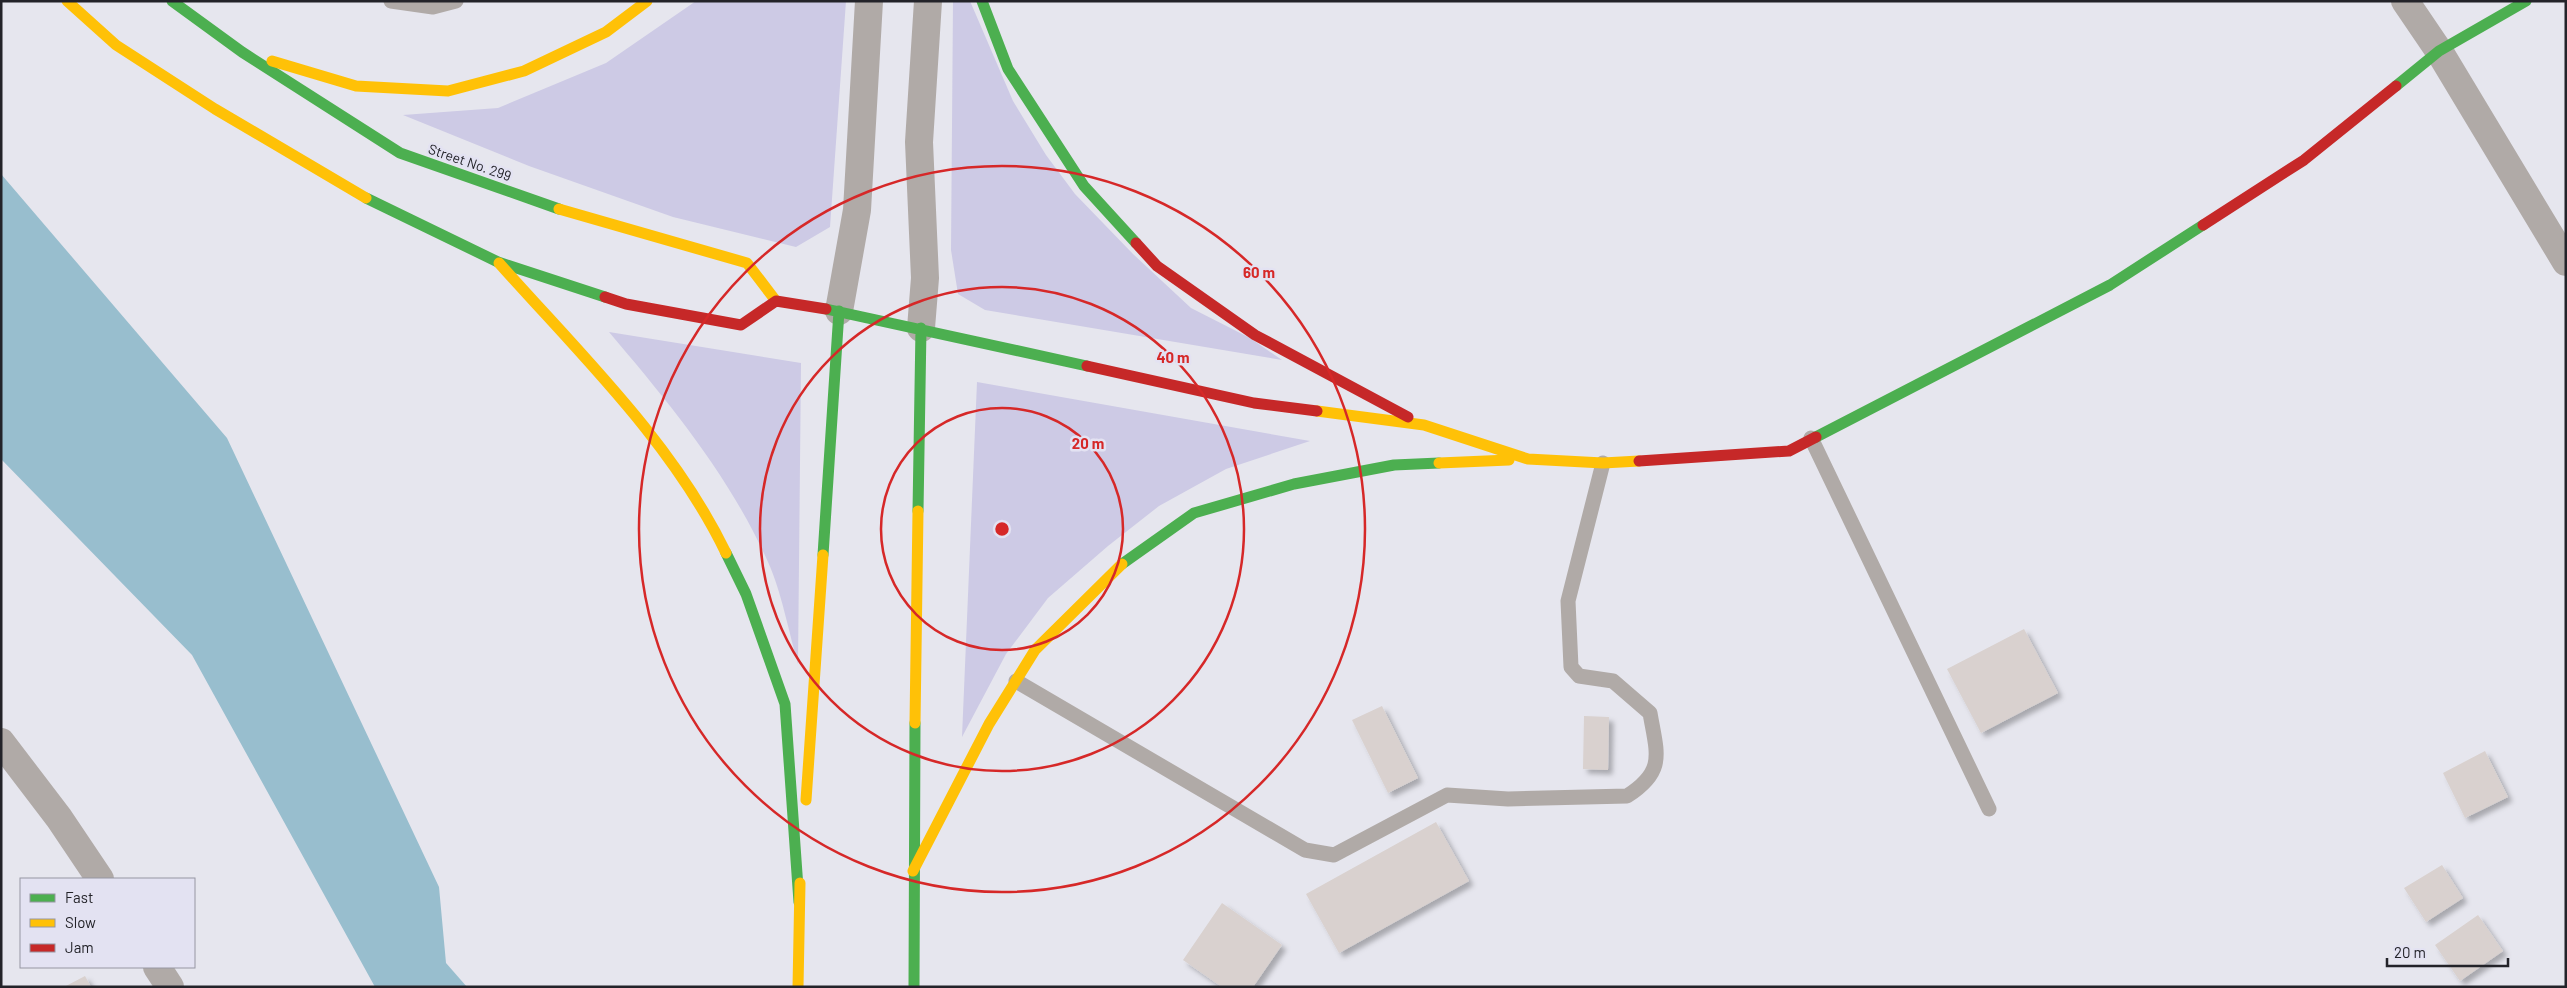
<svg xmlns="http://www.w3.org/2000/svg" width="2567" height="988" viewBox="0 0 2567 988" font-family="Barlow,sans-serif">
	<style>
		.green { fill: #cdcae5 }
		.water { fill: #98bece }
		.building { fill: #d9d1cf; filter: url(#shadow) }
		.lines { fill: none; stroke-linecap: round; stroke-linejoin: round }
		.lane { stroke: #b0aaa7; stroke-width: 15 }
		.street { stroke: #b0aaa7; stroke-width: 28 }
		.fast { stroke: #4caf50; stroke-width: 11 }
		.slow { stroke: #ffc107; stroke-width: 11 }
		.jam { stroke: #c62828; stroke-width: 11 }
		.ring { fill: none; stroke: #d62828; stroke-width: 2.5 }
		.labels { text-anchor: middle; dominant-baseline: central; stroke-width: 5; stroke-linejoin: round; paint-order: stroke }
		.street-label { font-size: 14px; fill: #232329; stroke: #e3e2f2 }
		.centre { fill: #d62828; stroke: #e3e2f2; stroke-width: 2.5 }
		.ring-label { font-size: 15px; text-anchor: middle; font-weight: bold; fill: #d62828; stroke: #e3e2f2; stroke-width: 5; stroke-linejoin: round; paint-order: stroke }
	</style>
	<defs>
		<filter id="shadow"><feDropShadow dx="4.5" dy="4.5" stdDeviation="2.5" flood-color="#0004"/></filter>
	</defs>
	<rect width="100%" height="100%" fill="#e6e6ee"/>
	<path class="green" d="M696 1H846L830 227 796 247 673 217 529 166 403 115 498 108 606 63Z
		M953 1H970L1013 101 1046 155 1075 194 1133 254 1191 308 1250 338 1282 360 985 310 958 294 951 250Z
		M609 332 801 363 798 664C789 633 781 590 768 562 729 475 670 404 609 332Z
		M977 382 1310 441 1226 469 1159 506 1108 546 1048 598 1006 654 962 737Z"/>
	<path class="water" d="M1 174 227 438 439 887 446 963 467 987H375L192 655 1 459Z"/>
	<path class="building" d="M2024 629 2058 693 1981 733 1947 669Z
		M1382 706 1418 778 1388 793 1352 720Z
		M1584 716 1609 717 1608 770 1583 769Z
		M2485 751 2508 797 2465 818 2443 773Z
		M1436 822 1469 881 1339 953 1306 894Z
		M2442 865 2463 898 2426 922 2404 888Z
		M1222 903 1282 945 1253 987H1222L1183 960Z
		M2478 915 2503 951 2460 981 2435 945Z
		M85 976 91 987H64Z"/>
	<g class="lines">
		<path class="lane" d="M391 1 433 7 456 1
			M1811 438 1989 809
			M1016 681 1305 850 1334 855 1447 795 1508 799 1627 796C1666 771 1657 754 1650 713L1613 681 1579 676 1571 667 1568 601 1603 463"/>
		<path class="street" d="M2405 1 2439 51 2566 262
			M839 311 857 210 869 1
			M921 328 925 278 919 142 928 1
			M1 742 59 818 100 879
			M157 967 170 987"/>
		<path class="fast" d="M172 1 242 52 400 153 559 209
			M982 1 1008 69 1084 186 1136 243
			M2396 86 2439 51 2526 1
			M366 198 498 262 605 297
			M826 309 1087 366
			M1816 437 2110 285 2203 225
			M918 511 921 328
			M726 553 746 594 785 704 799 902
			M823 555 839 311
			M1122 564 1194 513 1294 484 1394 465 1439 463
			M914 987 915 723"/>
		<path class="slow" d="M67 1 116 45 215 109 366 198
			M272 61 356 86 448 91 524 71 606 32 647 1
			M559 209 747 263 776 301
			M499 263C580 354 673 443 726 553
			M1317 411 1424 425 1528 459 1603 463 1639 461
			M1439 463 1509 460
			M915 723 918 511
			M806 800 823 555
			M913 871 989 724 1035 650 1122 564
			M798 987 800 883"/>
		<path class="jam" d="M2203 225 2304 160 2396 86
			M1136 243 1157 266 1255 335 1408 417
			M605 297 626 304 741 325 776 301 826 309
			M1087 366 1254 403 1317 411
			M1639 461 1789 451 1816 437"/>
	</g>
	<g class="ring">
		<circle cx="1002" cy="529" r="121"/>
		<circle cx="1002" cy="529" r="242"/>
		<circle cx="1002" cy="529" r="363"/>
	</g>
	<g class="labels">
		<g class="street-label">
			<text transform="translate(470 162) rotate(19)">Street No. 299</text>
		</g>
	</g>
	<circle cx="1002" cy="529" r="8" class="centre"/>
	<g class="ring-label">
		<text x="1259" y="278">60 m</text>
		<text x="1173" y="363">40 m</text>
		<text x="1088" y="449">20 m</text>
	</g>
	<rect width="2567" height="988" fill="none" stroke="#232329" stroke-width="5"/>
	<rect x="20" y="878" width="175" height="90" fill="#e3e2f2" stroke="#9696a2"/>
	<rect x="30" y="894" width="25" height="8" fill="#4caf50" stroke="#9696a2"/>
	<text x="65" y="903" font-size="15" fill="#232329">Fast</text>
	<rect x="30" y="919" width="25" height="8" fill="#ffc107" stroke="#9696a2"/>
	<text x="65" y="928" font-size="15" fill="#232329">Slow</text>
	<rect x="30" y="944" width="25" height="8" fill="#c62828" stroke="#9696a2"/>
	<text x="65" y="953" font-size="15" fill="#232329">Jam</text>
	<path d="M2387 958v8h121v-8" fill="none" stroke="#232329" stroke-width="2.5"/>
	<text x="2394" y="958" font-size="15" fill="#232329" stroke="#e3e2f2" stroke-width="4" paint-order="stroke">20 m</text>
</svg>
